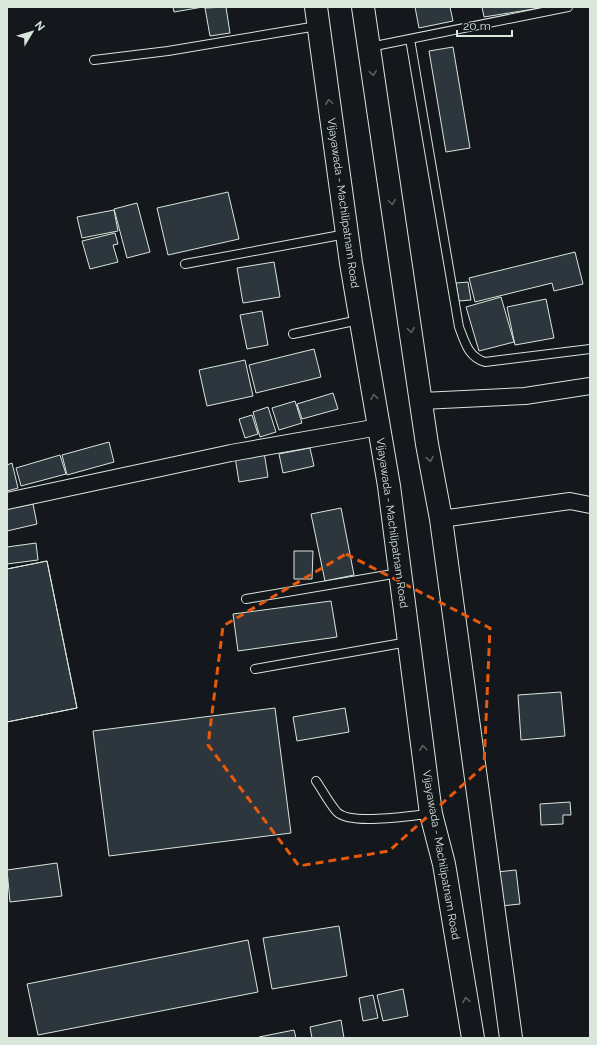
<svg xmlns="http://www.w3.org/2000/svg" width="597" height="1045" viewBox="0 0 597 1045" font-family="Raleway,sans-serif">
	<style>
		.building { fill: #2c363c; stroke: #d8e6dc }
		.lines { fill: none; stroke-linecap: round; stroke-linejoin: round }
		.lane-casing { stroke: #d8e6dc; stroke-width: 10 }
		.street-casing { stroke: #d8e6dc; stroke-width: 18 }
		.highway-casing { stroke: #d8e6dc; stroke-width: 24 }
		.lane { stroke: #14181c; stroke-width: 8 }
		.street { stroke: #14181c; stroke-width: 16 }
		.highway { stroke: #14181c; stroke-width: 22 }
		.oneway { stroke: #59605f }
		.marked { fill: none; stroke: #e8590c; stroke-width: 3; stroke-dasharray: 8 5; stroke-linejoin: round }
		.labels { text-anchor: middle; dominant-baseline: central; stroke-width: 3; stroke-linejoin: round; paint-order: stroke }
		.street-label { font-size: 11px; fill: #d8e6dc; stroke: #14181c }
	</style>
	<rect width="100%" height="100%" fill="#14181c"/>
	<path class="building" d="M173 7H203L174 12Z
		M226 7 230 33 210 36 205 8Z
		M415 7H450L453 21 419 28Z
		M482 7H546L484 17Z
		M453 47 470 148 446 152 429 51Z
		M228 192 239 239 168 255 157 208Z
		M137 203 150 252 127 258 114 209Z
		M114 210 118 231 82 238 77 217Z
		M115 233 118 244 113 245 118 262 90 269 82 241Z
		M575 252 583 284 554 291 552 283 475 302 469 278Z
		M274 262 280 297 243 303 237 268Z
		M468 282 471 300 459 301 456 283Z
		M501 297 514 342 479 351 466 307Z
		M546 299 554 338 515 345 507 307Z
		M262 311 268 345 247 349 240 315Z
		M314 349 321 377 256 393 249 365Z
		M245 360 253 396 207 406 199 370Z
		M333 393 338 409 302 419 297 404Z
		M295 401 302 423 279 430 272 408Z
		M268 407 276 432 260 437 253 412Z
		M252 415 258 434 245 438 239 419Z
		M109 442 114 462 67 475 62 455Z
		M310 448 314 466 283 473 279 454Z
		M264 452 268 477 239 482 235 457Z
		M60 455 66 474 21 486 16 468Z
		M12 463 18 488 7 491V465Z
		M33 504 37 524 7 531V509Z
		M341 508 354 575 325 581 311 514Z
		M36 543 38 560 7 564V547Z
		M294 551H313L312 579H294Z
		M47 561 77 708 7 722V569Z
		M47 561 77 708 7 722V569Z
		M331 601 337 637 238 651 233 614Z
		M561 692 565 736 521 740 518 695Z
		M275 708 291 833 109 856 93 731Z
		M345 708 349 732 297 741 293 717Z
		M570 802 571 815H563V824L541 825 540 804Z
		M57 863 62 896 10 902 7 870Z
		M516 870 520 904 501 906 497 872Z
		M339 926 347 976 272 989 263 938Z
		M248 940 258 992 38 1035 27 984Z
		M403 989 408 1016 383 1021 377 995Z
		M373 995 378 1018 363 1021 359 998Z
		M341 1020 344 1038H312L310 1027Z
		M294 1030 296 1038H259V1037Z"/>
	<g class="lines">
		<defs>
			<path id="lane" d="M410 39 459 327C465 342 468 357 485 362L590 349
				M370 47 568 7
				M94 60 168 51 317 26
				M185 264 346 234
				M293 334 359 320
				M246 599 399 573
				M255 669 408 642
				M316 781C323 791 329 803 337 812 351 826 411 815 431 814"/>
			<path id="street" d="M422 401 525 396 590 386
				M7 501 231 453 379 427
				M441 519 570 501 590 505"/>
			<path id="highway" d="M316 7 351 263 389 486 431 814 444 864 473 1038
				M363 7 427 444 441 519 511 1038"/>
		</defs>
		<use href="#lane" class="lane-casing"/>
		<use href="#street" class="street-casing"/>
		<use href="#highway" class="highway-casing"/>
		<use href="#lane" class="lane"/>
		<use href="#street" class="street"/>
		<use href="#highway" class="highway"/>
	</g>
	<defs><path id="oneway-chevron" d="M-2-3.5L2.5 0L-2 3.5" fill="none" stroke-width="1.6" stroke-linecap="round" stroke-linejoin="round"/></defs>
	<g class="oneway">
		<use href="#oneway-chevron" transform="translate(373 73) rotate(82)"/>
		<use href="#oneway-chevron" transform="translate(329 102) rotate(-98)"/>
		<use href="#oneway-chevron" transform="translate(392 202) rotate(82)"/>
		<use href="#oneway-chevron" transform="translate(411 330) rotate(82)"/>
		<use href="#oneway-chevron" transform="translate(374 397) rotate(-99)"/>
		<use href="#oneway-chevron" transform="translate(430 459) rotate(80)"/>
		<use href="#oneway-chevron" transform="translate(423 748) rotate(-97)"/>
		<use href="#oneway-chevron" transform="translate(466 1000) rotate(-99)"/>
	</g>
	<path class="marked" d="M346 554 490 628 484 766 389 851 299 866 208 745 223 626Z"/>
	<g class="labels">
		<g class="street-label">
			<text transform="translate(343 203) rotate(82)">Vijayawada - Machilipatnam Road</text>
			<text transform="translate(392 523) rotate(82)">Vijayawada - Machilipatnam Road</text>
			<text transform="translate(441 855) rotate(80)">Vijayawada - Machilipatnam Road</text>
		</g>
	</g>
	<rect width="597" height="1045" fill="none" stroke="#d8e6dc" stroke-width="16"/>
	<g transform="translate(32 32) rotate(52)" stroke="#14181c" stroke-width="3" paint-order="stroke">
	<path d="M0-3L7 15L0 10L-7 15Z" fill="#d8e6dc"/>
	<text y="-6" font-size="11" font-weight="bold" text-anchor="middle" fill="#d8e6dc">N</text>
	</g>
	<path d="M457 30v6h55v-6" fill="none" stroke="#d8e6dc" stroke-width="2"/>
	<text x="463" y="30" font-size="12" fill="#d8e6dc" stroke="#14181c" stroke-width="3" paint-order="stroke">20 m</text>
</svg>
